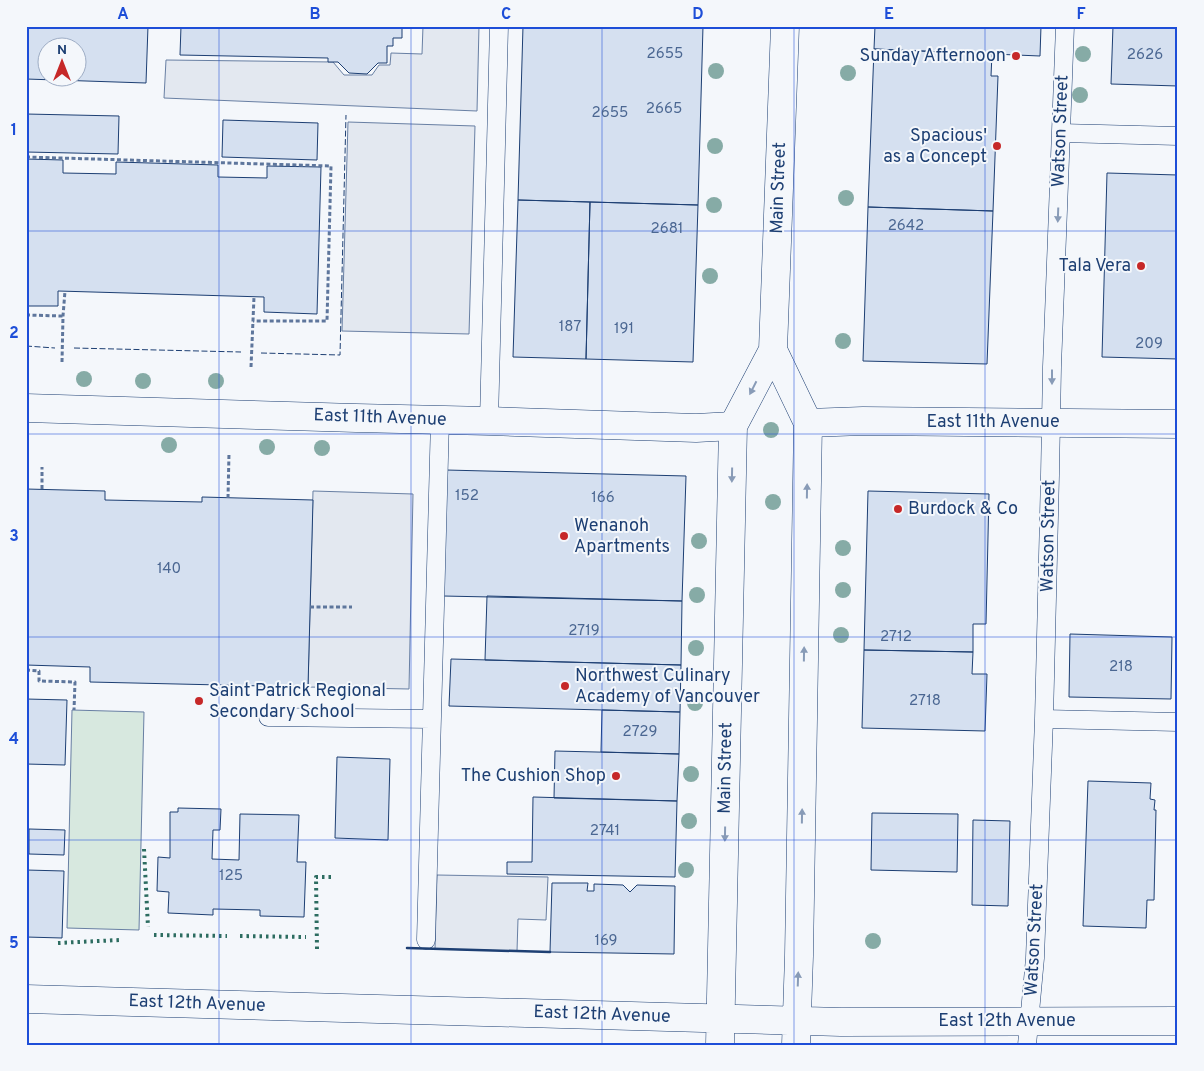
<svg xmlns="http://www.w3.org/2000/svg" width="1204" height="1071" viewBox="0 0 1204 1071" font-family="Overpass,sans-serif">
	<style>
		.green { fill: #d7e8df; stroke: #687fa3 }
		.parking { fill: #e3e8f0; stroke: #687fa3 }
		.building { fill: #d5e0f0; stroke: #1d3f73; fill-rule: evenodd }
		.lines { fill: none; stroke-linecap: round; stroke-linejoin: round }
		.lane-casing { stroke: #1d3f73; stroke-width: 19 }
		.street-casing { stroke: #1d3f73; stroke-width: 29 }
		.secondary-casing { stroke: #1d3f73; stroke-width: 29 }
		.path { stroke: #5e769c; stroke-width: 3; stroke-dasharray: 4 2.5; stroke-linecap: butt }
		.lane { stroke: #f4f7fb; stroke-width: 18 }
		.street { stroke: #f4f7fb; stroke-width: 28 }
		.secondary { stroke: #f4f7fb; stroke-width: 28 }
		.hedge { stroke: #2c6c60; stroke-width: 4; stroke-dasharray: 2.5 4; stroke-linecap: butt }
		.fence { stroke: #1d3f73; stroke-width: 1; stroke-dasharray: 6 2.5; stroke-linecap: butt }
		.wall { stroke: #1d3f73; stroke-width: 2.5 }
		.tree { fill: #86aba6 }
		.oneway { fill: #889bb7 }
		.grid { fill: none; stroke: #1d4ed8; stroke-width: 1; stroke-opacity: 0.55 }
		.poi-dot { fill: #c62828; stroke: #f4f7fb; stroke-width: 2 }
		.labels { text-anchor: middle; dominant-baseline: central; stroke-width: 4; stroke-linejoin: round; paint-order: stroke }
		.number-label { font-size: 15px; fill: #4b6792 }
		.poi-label { font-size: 18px; fill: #1d3f73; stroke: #f4f7fb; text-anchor: end }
		.street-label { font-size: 18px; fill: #1d3f73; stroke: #f4f7fb }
		.neatline { fill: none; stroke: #1d4ed8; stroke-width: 2 }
		.grid-label { font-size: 16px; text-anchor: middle; font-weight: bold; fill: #1d4ed8 }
	</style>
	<rect width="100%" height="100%" fill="#f4f7fb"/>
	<path class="green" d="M72 710 144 712 139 930 67 928Z"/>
	<path class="parking" d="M423 26H479L477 111 164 98 166 60 333 62 344 75H372L379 65H390L391 53 422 54Z
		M348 122 475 126 469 334 342 331Z
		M313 491 413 494 409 689 308 687Z
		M437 875 548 877 546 920 518 919 517 951 435 949Z"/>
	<path class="building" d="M26 26H148L146 83 26 79ZM48 48H78V78H48Z
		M181 26H402V38H393V46H387V63H378L367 74 349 73 338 62H328V58L180 55Z
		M523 26H703L698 205 518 200Z
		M875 26H1041L1040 56 874 49Z
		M1113 26H1178V86L1111 84Z
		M874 49 992 54 991 76H998L993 211 868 207Z
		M26 114 119 116 118 154 26 152Z
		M223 120 318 123 317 160 222 157Z
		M26 159 63 160V173L116 174V162L218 165V177L267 178V166L321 167 317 314 264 312V297L58 291V306H26Z
		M1107 173 1178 175V359L1102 357Z
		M518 200 590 202 586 359 513 357Z
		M590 202 698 205 693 362 586 359Z
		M868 207 993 211 987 364 863 361Z
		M446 470 686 476 682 601 443 596Z
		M26 489 105 491V500L202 502V497L313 500 308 687 90 682V667L26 665Z
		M868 491 989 494 986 624H973V652L864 650Z
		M487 596 682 601 681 665 485 660Z
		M1070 634 1172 637 1171 699 1069 697Z
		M864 650 973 652 972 674H987L985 731 862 728Z
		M451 659 681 665 680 712 449 706Z
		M26 699 67 700 65 765 26 764Z
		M602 710 680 712 679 754 601 752Z
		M555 751 679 754 677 801 554 798Z
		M337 757 390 759 388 840 335 838Z
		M1088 781 1151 783 1150 799 1155 800 1154 810H1156L1154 900H1147L1146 928 1083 926Z
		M533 797 677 801 675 877 507 874V862H532Z
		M178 808 221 809 220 830H213L212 859 239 860 240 814 299 815 297 862H306L304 917 260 916V910L213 909V915L168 913 169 892 157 891 158 857 170 858V812H178Z
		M872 813 958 814 957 872 871 870Z
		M973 820 1010 821 1008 906 972 905Z
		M29 829 65 830 64 855 29 854Z
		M26 870 64 871 62 938 26 937Z
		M552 883H588L587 891H594V884L623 885 630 892 637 885 675 886 674 954 550 952Z"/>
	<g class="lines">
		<defs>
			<path id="lane" d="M1061 133 1178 136
				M489 421 499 26
				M268 717 431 719
				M1044 719 1178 722
				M426 940 440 420
				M1027 1045 1035 958 1044 719 1050 475 1052 367 1065 26"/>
			<path id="street" d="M26 408 356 418 489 421 696 428 733 426
				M808 423 863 421 1178 424"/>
			<path id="secondary" d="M773 350 808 423 799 956 796 1045
				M26 999 841 1022 1178 1021
				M720 1045 733 426 773 350 785 26"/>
		</defs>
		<use href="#lane" class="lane-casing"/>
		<use href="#street" class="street-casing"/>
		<use href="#secondary" class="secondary-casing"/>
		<path class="path" d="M26 157 331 166 327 321H253
			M26 315 63 316
			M62 362 63 316 65 291
			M251 367 254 297
			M42 489V467
			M228 498 229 453
			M310 607H352
			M26 670 39 671V681L75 682 74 710"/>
		<use href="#lane" class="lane"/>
		<use href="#street" class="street"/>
		<use href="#secondary" class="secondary"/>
		<path class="hedge" d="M144 849 148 927
			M154 935 227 936
			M240 936 306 937
			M58 943 120 940
			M317 949 316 877H331"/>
		<path class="fence" d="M26 346 55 348
			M74 348 241 352
			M261 353 340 355 346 115"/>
		<path class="wall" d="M407 948 550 952"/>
	</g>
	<g class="tree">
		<circle cx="1083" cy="54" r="8"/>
		<circle cx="716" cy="71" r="8"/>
		<circle cx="848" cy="73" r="8"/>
		<circle cx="1080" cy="95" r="8"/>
		<circle cx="715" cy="146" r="8"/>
		<circle cx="846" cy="198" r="8"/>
		<circle cx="714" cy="205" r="8"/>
		<circle cx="710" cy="276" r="8"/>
		<circle cx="843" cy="341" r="8"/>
		<circle cx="84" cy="379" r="8"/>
		<circle cx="143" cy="381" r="8"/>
		<circle cx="216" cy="381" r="8"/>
		<circle cx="771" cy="430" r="8"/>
		<circle cx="169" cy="445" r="8"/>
		<circle cx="267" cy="447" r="8"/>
		<circle cx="322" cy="448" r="8"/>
		<circle cx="773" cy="502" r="8"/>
		<circle cx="699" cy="541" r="8"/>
		<circle cx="843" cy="548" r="8"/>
		<circle cx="843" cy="590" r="8"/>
		<circle cx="697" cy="595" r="8"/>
		<circle cx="841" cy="635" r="8"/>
		<circle cx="696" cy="648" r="8"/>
		<circle cx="695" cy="703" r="8"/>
		<circle cx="691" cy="774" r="8"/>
		<circle cx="689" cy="821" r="8"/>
		<circle cx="686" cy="870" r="8"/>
		<circle cx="873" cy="941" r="8"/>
	</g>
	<defs><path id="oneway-solid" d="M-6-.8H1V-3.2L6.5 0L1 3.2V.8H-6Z" transform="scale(1.25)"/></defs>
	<g class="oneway">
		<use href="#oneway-solid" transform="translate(1058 215) rotate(92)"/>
		<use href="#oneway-solid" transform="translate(1052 377) rotate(90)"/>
		<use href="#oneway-solid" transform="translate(753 388) rotate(117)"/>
		<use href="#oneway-solid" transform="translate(732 475) rotate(91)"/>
		<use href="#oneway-solid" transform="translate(807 491) rotate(-89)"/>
		<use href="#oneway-solid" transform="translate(804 654) rotate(-89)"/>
		<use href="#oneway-solid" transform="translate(802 816) rotate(-89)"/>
		<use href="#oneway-solid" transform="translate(725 834) rotate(91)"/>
		<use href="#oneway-solid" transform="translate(798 979) rotate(-88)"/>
	</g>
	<path class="grid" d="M219 26V1045M411 26V1045M602 26V1045M794 26V1045M985 26V1045M26 231H1178M26 434H1178M26 637H1178M26 840H1178"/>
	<g class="poi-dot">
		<circle cx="1016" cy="56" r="5"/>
		<circle cx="997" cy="146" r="5"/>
		<circle cx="1141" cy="266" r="5"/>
		<circle cx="898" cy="509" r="5"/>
		<circle cx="564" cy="536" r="5"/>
		<circle cx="565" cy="686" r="5"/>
		<circle cx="199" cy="701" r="5"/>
		<circle cx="616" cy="776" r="5"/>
	</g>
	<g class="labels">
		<g class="number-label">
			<text x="665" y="54">2655</text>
			<text x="1145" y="55">2626</text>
			<text x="664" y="109">2665</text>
			<text x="610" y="113">2655</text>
			<text x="906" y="226">2642</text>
			<text x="667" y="229">2681</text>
			<text x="570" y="327">187</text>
			<text x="624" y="329">191</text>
			<text x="1149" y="344">209</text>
			<text x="467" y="496">152</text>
			<text x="603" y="498">166</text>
			<text x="169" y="569">140</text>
			<text x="584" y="631">2719</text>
			<text x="896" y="637">2712</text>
			<text x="1121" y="667">218</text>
			<text x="925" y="701">2718</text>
			<text x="640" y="732">2729</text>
			<text x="605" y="831">2741</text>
			<text x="231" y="876">125</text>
			<text x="606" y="941">169</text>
		</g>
		<g class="poi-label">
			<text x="1006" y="56">Sunday Afternoon</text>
			<text x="987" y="136">Spacious'<tspan x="987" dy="21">as a Concept</tspan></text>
			<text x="1131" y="266">Tala Vera</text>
			<text x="908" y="509" text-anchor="start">Burdock &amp; Co</text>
			<text x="574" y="526" text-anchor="start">Wenanoh<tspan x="574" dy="21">Apartments</tspan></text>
			<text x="575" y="676" text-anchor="start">Northwest Culinary<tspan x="575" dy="21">Academy of Vancouver</tspan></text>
			<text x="209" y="691" text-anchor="start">Saint Patrick Regional<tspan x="209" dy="21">Secondary School</tspan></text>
			<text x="606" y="776">The Cushion Shop</text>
		</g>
		<g class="street-label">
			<text transform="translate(1061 131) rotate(-88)">Watson Street</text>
			<text transform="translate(779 188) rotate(-88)">Main Street</text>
			<text transform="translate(380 418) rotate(2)">East 11th Avenue</text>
			<text x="993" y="422">East 11th Avenue</text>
			<text transform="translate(1049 536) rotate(-89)">Watson Street</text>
			<text transform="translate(726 768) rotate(-89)">Main Street</text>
			<text transform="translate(1035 940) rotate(-87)">Watson Street</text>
			<text transform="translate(197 1004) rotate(2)">East 12th Avenue</text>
			<text transform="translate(602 1015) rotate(2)">East 12th Avenue</text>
			<text x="1007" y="1021">East 12th Avenue</text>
		</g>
	</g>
	<rect width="1204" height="1071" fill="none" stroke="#f4f7fb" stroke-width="55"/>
	<g transform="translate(62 62)"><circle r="24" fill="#f4f7fb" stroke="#9eadc5"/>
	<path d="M0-4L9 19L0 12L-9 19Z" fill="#c62828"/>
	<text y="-8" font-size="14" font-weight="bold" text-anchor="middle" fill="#1d3f73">N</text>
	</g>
	<rect x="28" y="28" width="1148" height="1016" class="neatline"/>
	<g class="grid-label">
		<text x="123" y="19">A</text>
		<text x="315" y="19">B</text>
		<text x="506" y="19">C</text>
		<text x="698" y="19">D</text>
		<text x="889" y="19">E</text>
		<text x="1081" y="19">F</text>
		<text x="14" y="135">1</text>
		<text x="14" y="338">2</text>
		<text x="14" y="541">3</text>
		<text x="14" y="744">4</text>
		<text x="14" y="948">5</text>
	</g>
</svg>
